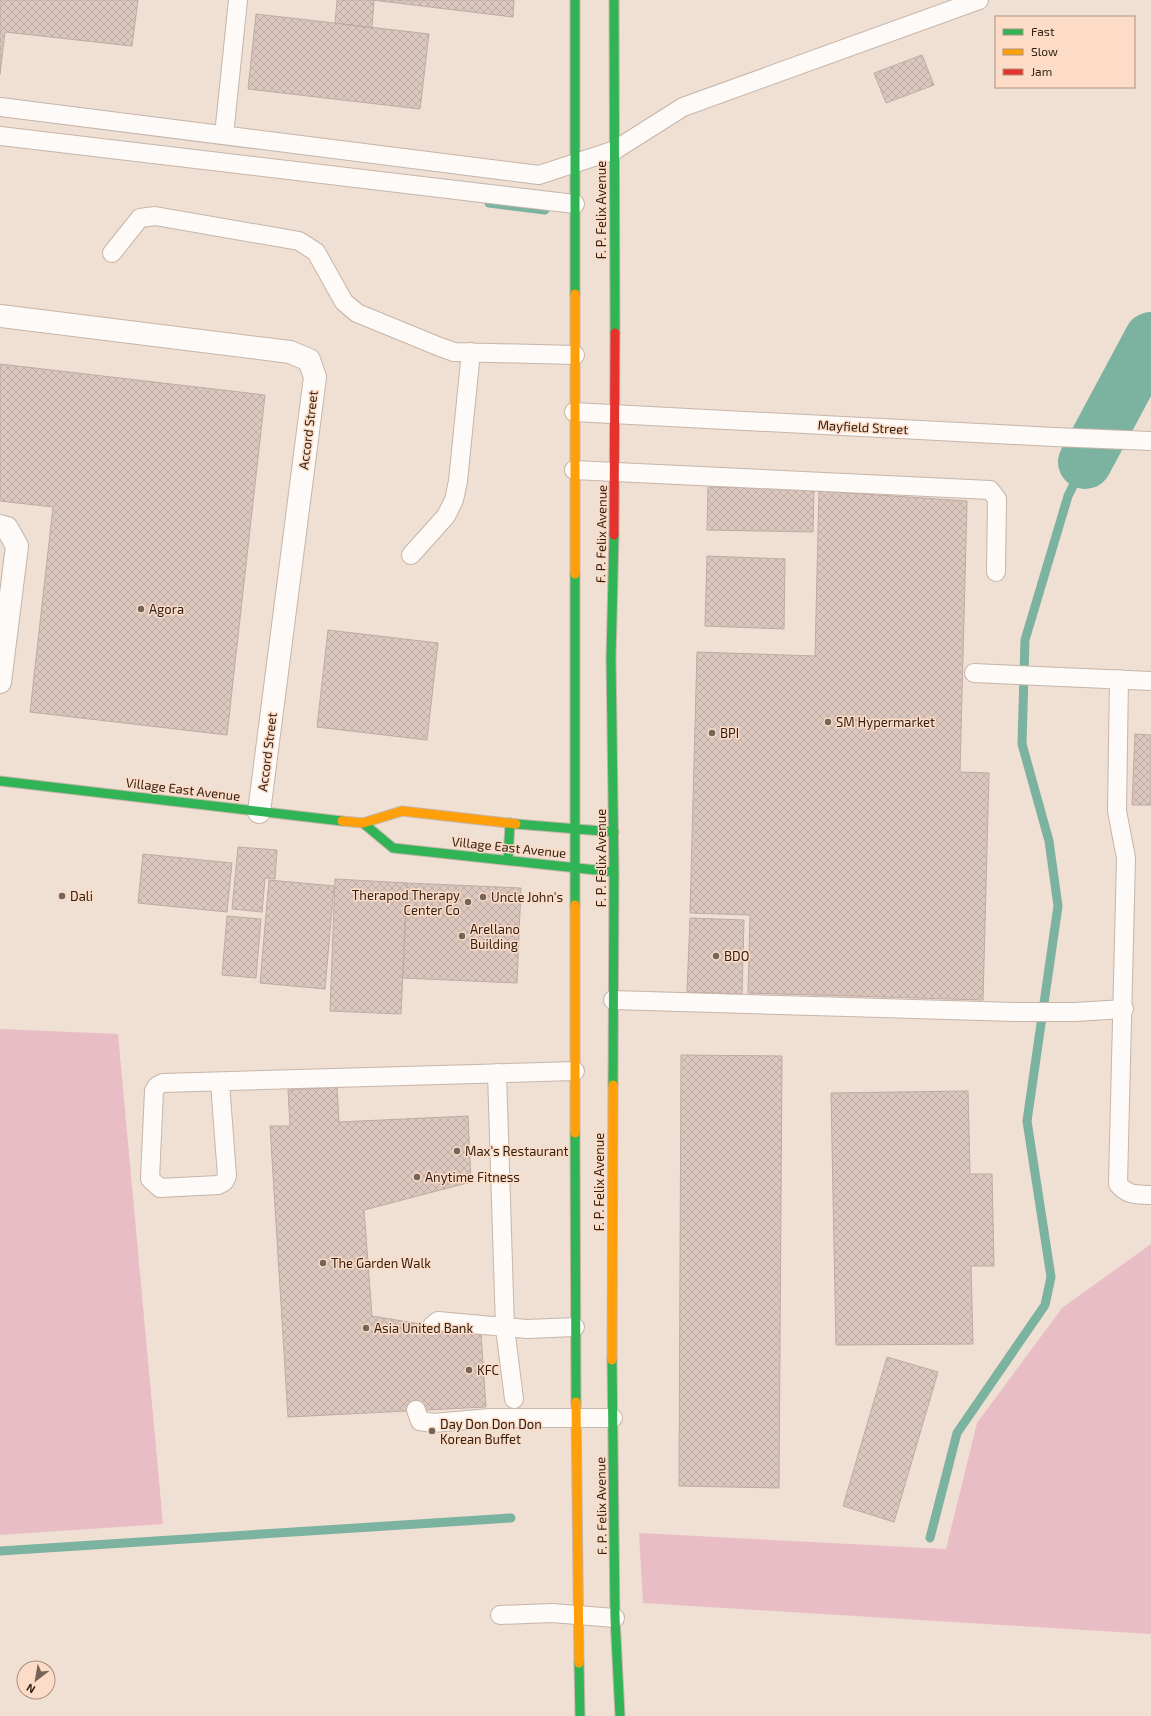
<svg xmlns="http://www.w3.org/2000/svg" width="1151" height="1716" viewBox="0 0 1151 1716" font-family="'Exo 2',sans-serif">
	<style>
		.green { fill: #e9bdc6 }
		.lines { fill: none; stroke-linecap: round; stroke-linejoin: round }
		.stream { stroke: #7cb2a0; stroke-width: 9 }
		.river { stroke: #7cb2a0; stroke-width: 54 }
		.building { fill: url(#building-cross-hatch); stroke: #beaba3 }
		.lane-casing { stroke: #c6b5a9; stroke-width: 20 }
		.street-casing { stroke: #c6b5a9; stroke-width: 24 }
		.fast-casing { stroke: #c6b5a9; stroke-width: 11 }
		.slow-casing { stroke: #c6b5a9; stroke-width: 11 }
		.jam-casing { stroke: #c6b5a9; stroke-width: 11 }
		.lane { stroke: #fdfaf8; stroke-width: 18 }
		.street { stroke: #fdfaf8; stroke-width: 22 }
		.fast { stroke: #30b455; stroke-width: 9 }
		.slow { stroke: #ff9f0a; stroke-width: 9 }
		.jam { stroke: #e5322d; stroke-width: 9 }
		.poi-dot { fill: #766456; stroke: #fcdcc7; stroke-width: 1.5 }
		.labels { text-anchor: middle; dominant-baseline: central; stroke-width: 3; stroke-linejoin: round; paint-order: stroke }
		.street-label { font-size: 13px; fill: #342113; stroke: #fcdcc7 }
		.poi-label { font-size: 13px; fill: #342113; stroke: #fcdcc7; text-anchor: start }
	</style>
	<defs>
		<pattern id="building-cross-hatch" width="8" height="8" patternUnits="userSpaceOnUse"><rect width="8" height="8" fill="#dcc7be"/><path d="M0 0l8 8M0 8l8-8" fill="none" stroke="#bdaba2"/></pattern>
	</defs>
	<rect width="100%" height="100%" fill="#f0dfd3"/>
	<path class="green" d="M0 1029 118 1034 163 1524 0 1535Z
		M1151 1244V1634L643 1603 639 1533 946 1549 977 1423 1062 1308Z"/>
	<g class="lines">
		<path class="stream" d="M489 203 545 210
			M930 1538 957 1433 1045 1305 1051 1277 1027 1121 1058 906 1049 841 1022 744 1025 640 1068 496 1085 462
			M0 1551 511 1518"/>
		<path class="river" d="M1085 462 1151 339"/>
	</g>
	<path class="building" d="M0 0H138L132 46 5 32 0 74Z
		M337 0H374L372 28 335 23Z
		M372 0H514L513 17Z
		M256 14 429 34 420 109 248 89Z
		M922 55 934 85 886 103 874 73Z
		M0 364 265 395 227 735 30 712 53 507 0 501Z
		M708 487 814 489 813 532 707 530Z
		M819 491 967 501 960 772 989 773 983 1000 748 993 750 915 690 913 697 652 815 656Z
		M707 556 785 559 784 629 705 626Z
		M328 630 438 643 427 740 317 727Z
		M1135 734 1151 735V805H1132Z
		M238 847 277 850 275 879 265 878 262 912 232 909Z
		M143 854 232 863 227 912 138 903Z
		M335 879 407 883 401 1014 330 1011Z
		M269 880 334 886 325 989 260 983Z
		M407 883 521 888 517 983 403 978Z
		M227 916 261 919 256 978 222 975Z
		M690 918 744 920 742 994 687 992Z
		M681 1055 782 1056 779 1488 679 1486Z
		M337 1087 339 1122 468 1116 471 1182 364 1210 372 1316 481 1334 486 1407 288 1417 270 1126H290L288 1090Z
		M968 1091 970 1174H992L994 1266H971L973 1344 836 1345 831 1093Z
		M887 1357 938 1372 894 1522 843 1506Z"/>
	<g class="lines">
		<defs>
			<path id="lane" d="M0 107 539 175 615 150 683 107 979 0
				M224 135 238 0
				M0 136 575 204
				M112 253 140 218 155 216 299 241 316 252 344 302 357 313 440 347 454 352 575 355
				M574 412 1054 437 1151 441
				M574 470 990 490 997 499 996 572
				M411 555 446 516 454 500 458 481 471 352
				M974 673 1151 681
				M1119 679 1117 811 1126 858 1118 1184C1128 1196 1136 1194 1151 1195
				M613 1000 1015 1012H1075L1124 1009
				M497 1073 505 1328 514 1399
				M220 1083 227 1176 224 1182 218 1185 160 1188 150 1179 154 1091 157 1086 163 1083 575 1071
				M432 1326 438 1321 527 1329 575 1327
				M416 1410 420 1421 433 1423 490 1418H613
				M500 1615 552 1613 615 1618"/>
			<path id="street" d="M0 316 290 352 309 360 315 377 259 812
				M0 526 7 528 17 546 0 682"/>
			<path id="fast" d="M575 0V294
				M614 0 615 333
				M575 574V905
				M0 781 342 821
				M363 823 393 848 614 872
				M516 824 614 832
				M508 860 510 823
				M613 1085 614 872 611 658 614 535
				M575 1133 576 1402
				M612 1360 615 1618 620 1716
				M579 1663 580 1716"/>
			<path id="slow" d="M575 294V574
				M342 821 363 823 402 811 516 824
				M575 905V1133
				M612 1360 613 1085
				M576 1402 579 1663"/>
			<path id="jam" d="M614 535 615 333"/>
		</defs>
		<use href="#lane" class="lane-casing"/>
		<use href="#street" class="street-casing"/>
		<use href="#fast" class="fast-casing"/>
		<use href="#slow" class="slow-casing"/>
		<use href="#jam" class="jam-casing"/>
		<use href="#lane" class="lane"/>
		<use href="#street" class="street"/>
		<use href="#fast" class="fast"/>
		<use href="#slow" class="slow"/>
		<use href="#jam" class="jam"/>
	</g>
	<g class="poi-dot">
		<circle cx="141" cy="609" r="4"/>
		<circle cx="828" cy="722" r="4"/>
		<circle cx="712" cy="733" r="4"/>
		<circle cx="62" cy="896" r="4"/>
		<circle cx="483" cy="897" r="4"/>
		<circle cx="468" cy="902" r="4"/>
		<circle cx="462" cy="936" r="4"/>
		<circle cx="716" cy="956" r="4"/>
		<circle cx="457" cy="1151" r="4"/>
		<circle cx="417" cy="1177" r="4"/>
		<circle cx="323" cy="1263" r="4"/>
		<circle cx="366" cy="1328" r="4"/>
		<circle cx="469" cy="1370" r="4"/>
		<circle cx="432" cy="1431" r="4"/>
	</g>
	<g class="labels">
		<g class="street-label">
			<text transform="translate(601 210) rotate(-90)">F. P. Felix Avenue</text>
			<text transform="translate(863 427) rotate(3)">Mayfield Street</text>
			<text transform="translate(308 430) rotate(-83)">Accord Street</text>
			<text transform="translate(601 534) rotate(-89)">F. P. Felix Avenue</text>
			<text transform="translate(267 752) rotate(-83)">Accord Street</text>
			<text transform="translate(183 789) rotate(7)">Village East Avenue</text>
			<text transform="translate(509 847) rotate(6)">Village East Avenue</text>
			<text transform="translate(601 858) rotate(-90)">F. P. Felix Avenue</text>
			<text transform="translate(599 1182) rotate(-90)">F. P. Felix Avenue</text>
			<text transform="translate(601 1506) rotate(-91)">F. P. Felix Avenue</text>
		</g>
		<g class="poi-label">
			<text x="149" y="609">Agora</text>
			<text x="836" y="722">SM Hypermarket</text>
			<text x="720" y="733">BPI</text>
			<text x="460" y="895" text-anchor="end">Therapod Therapy<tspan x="460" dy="15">Center Co</tspan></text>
			<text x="70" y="896">Dali</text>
			<text x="491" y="897">Uncle John's</text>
			<text x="470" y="929">Arellano<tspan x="470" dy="15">Building</tspan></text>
			<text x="724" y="956">BDO</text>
			<text x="465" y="1151">Max's Restaurant</text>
			<text x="425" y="1177">Anytime Fitness</text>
			<text x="331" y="1263">The Garden Walk</text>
			<text x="374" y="1328">Asia United Bank</text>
			<text x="477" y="1370">KFC</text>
			<text x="440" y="1424">Day Don Don Don<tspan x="440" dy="15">Korean Buffet</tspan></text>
		</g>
	</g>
	<rect x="995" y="16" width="140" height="72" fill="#fcdcc7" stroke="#ac917f"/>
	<rect x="1003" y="29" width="20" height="6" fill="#30b455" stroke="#ac917f"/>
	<text x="1031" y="36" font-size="12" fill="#342113">Fast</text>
	<rect x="1003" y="49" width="20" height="6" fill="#ff9f0a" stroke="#ac917f"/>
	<text x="1031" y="56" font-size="12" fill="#342113">Slow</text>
	<rect x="1003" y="69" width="20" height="6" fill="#e5322d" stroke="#ac917f"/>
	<text x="1031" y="76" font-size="12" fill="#342113">Jam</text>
	<g transform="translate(36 1680) rotate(211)"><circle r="19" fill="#fcdcc7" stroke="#ac917f"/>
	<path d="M0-3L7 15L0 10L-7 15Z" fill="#766456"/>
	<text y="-6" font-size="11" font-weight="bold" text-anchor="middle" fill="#342113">N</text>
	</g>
</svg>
